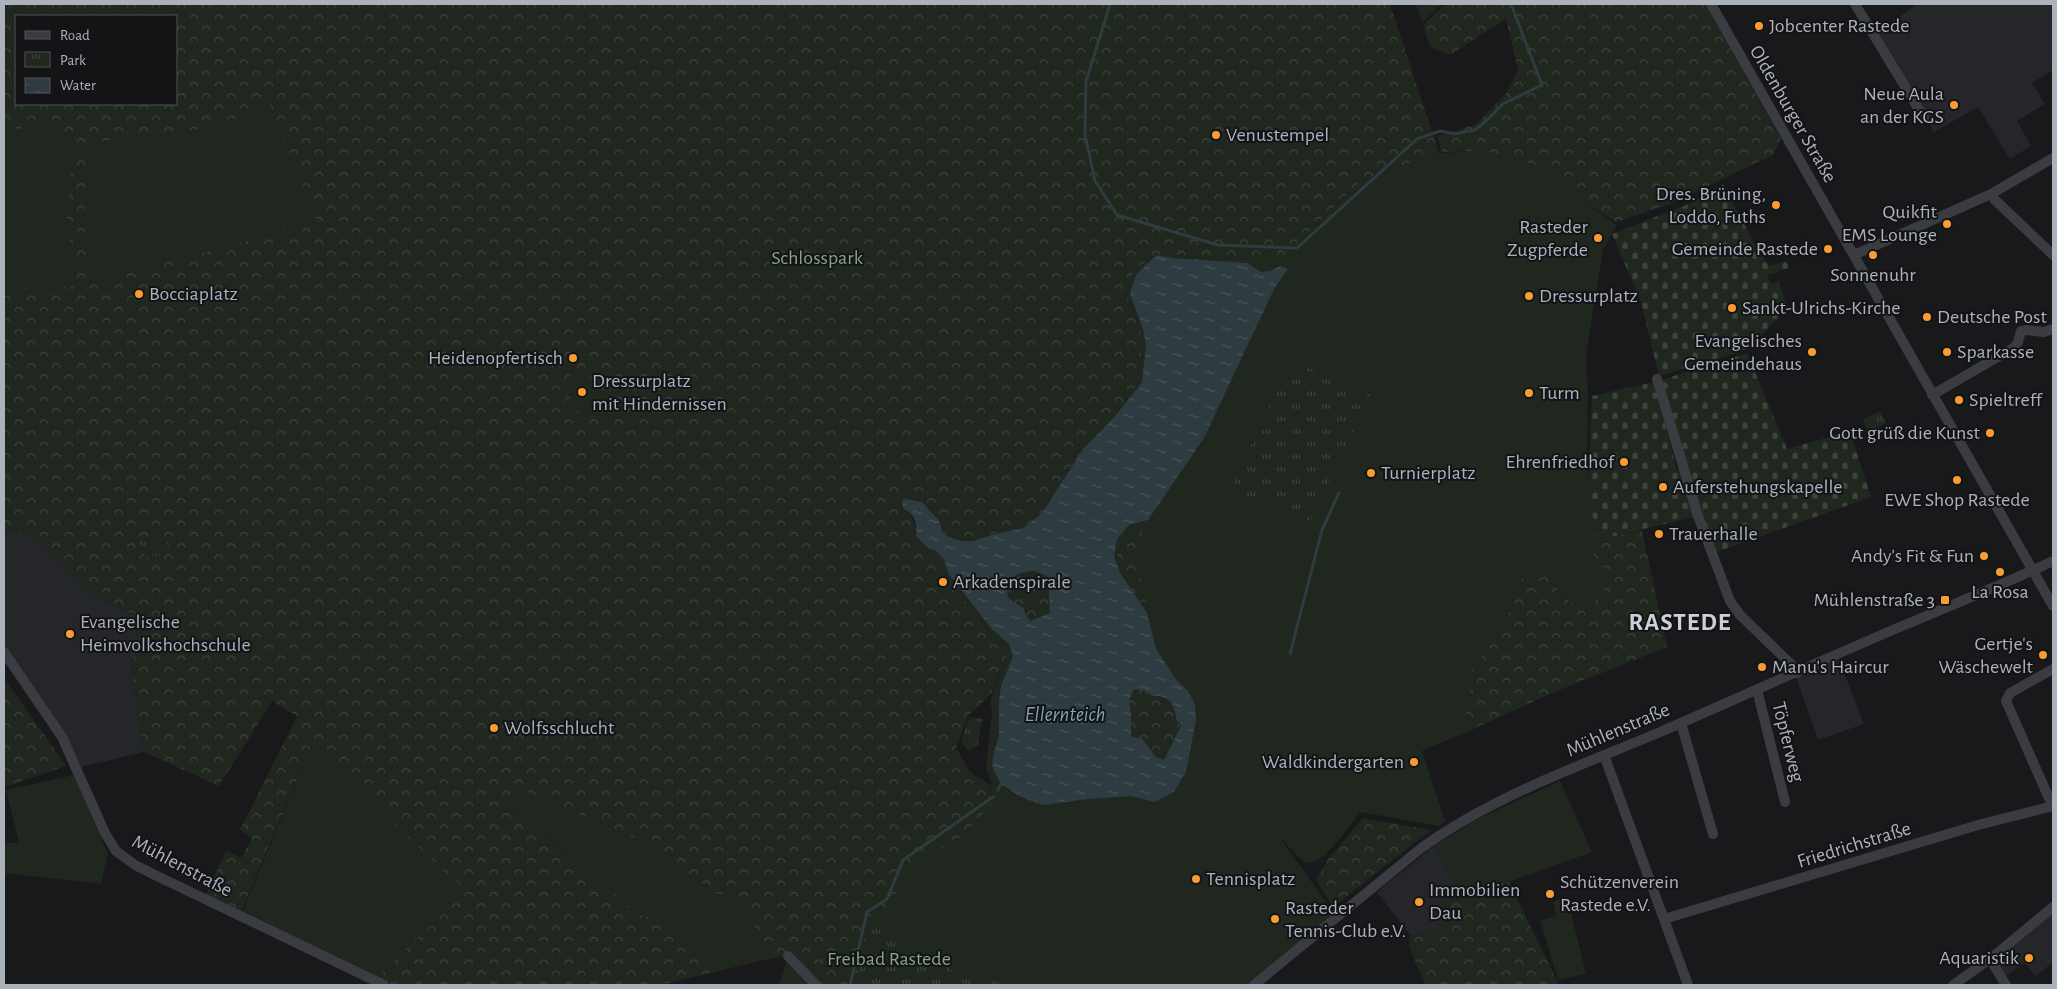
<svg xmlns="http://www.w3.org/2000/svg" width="2057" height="989" viewBox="0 0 2057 989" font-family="'Alegreya Sans',sans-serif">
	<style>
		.built { fill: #252629 }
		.grass { fill: #1f271f }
		.forest { fill: url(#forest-crowns); fill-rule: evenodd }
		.cemetery { fill: url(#cemetery-stones) }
		.park { fill: url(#park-tufts) }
		.water { fill: url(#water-ripples); fill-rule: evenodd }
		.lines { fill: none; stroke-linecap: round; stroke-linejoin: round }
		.stream { stroke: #2e3b41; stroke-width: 3 }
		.minor { stroke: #3a3c41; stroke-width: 10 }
		.poi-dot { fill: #f99d33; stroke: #141417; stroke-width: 2 }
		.labels { text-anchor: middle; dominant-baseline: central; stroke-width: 4; stroke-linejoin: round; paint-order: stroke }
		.poi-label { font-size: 20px; fill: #abb2bc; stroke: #141417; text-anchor: start }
		.street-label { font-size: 20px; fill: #abb2bc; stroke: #141417 }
		.park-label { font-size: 20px; fill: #84a782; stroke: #141417 }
		.water-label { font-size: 21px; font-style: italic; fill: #81a5b7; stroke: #141417 }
		.district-label { font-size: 25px; font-weight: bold; letter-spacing: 1px; fill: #ccd1d7; stroke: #141417 }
	</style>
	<defs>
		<pattern id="forest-crowns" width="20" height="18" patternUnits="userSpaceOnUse" patternTransform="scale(1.25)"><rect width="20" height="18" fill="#1f271f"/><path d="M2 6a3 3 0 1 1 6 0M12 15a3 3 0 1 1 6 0" fill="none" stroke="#3d443e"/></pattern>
		<pattern id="cemetery-stones" width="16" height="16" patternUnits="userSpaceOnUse" patternTransform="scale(1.25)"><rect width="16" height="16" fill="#1f271f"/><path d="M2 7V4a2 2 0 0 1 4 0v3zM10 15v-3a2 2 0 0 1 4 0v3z" fill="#3d443e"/></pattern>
		<pattern id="park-tufts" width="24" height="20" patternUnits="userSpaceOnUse" patternTransform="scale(1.25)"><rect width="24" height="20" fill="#1f271f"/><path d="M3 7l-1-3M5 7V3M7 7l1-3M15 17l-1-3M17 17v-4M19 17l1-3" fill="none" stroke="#3d443e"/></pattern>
		<pattern id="water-ripples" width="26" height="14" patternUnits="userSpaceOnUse" patternTransform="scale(1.25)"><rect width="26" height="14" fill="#2e3b41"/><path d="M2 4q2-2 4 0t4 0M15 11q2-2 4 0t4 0" fill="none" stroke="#4a555a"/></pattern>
	</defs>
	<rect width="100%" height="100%" fill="#19191c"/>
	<path class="built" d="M1917 4H2053V70L2032 83 2045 104 2017 121 2031 146 2010 159 1978 107 1934 132 1877 33Z
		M4 529 36 536 94 597 139 616 131 668 144 752 77 768 4 652Z
		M1837 655 1864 724 1818 740 1795 674Z
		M1434 846 1459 890 1442 900 1439 929 1410 935 1377 892Z
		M2053 907V962L2036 976 2024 963 2002 979 1990 959Z"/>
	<path class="grass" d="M1416 4H1442L1422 23Z
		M269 102 319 222 90 283 84 222 89 143 216 128Z
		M54 126 74 141 66 221 77 285 4 296V130Z
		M1482 151 1517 159 1539 167 1561 180 1588 205 1617 225 1603 250 1586 355 1588 394 1587 493 1598 540 1593 552 1606 569 1608 580 1604 593 1594 602 1580 605 1564 598 1552 579 1525 571 1506 620 1494 640 1472 695 1464 707 1469 731 1422 751 1445 821 1439 826 1360 812C1351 823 1321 870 1305 862 1297 858 1287 843 1280 838L1336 916 1254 985H859L872 914 890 904 908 867 962 837 991 805 992 786 986 768 992 712 990 701 1008 650 943 582 914 538 916 523 912 515 902 509 901 502 906 498 922 502 940 521 948 535 961 540 973 541 991 534 1022 528 1041 513 1083 449 1116 413 1140 382 1142 336 1127 294 1134 272 1156 254 1278 262 1362 180 1439 153Z
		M576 370 608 407 588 416 569 406V377Z
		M311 747 467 891 374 980 241 915Z
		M74 775 108 854 101 884 4 873V843H19L6 790Z
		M1560 781 1592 852 1509 882 1459 890 1434 846 1478 819Z
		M509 784 648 844 715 893 751 902 756 940 764 960 719 971 668 922 638 914 512 807Z
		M1567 896 1586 974 1558 980 1540 920 1556 916 1553 902Z
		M788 956 816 985H779Z"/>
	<path class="forest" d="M4 4H1390L1439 153 1362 180 1278 262 1156 254 1134 271 1127 294 1142 336 1140 382 1116 413 1083 449 1041 513 1022 528 991 534 973 541 961 540 948 535 942 530 940 521 922 502 906 498 901 502 902 509C915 517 916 523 914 538L928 550 934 551 942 560 946 574 964 600 985 627 1009 650 991 694 968 716 956 748 970 772 992 786 991 805 962 837 908 867 890 905 872 914 856 985H818L788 956 764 960 756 940 751 902 715 893 648 844 509 784 513 808 638 914 668 922 719 971 660 985H387L374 980 466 891 311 747 240 914 204 899 226 851 241 858 252 839 240 830 297 716 272 701 219 786 144 752 131 668 139 616 94 597 36 536 4 529V296L77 285 66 221 74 141 54 126 4 130ZM16 16H176V104H16ZM269 103 318 222 90 283 84 222 89 143 216 128ZM577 371 608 407 588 416 570 406 569 377Z
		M1445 4H1705L1781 139 1773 155 1672 203 1617 222 1588 205 1561 180 1539 167 1517 159 1482 151 1442 152 1437 136 1475 125 1505 95 1518 70 1506 19 1450 55 1430 47 1423 25Z
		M1147 523 1138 542V565L1148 611C1133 593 1110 566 1119 542 1121 536 1127 531 1130 526Z
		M1642 530 1667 647 1559 690 1469 731 1464 707 1472 695 1465 679 1494 640 1506 620 1525 571 1552 579C1556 585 1560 595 1566 599 1589 614 1612 596 1606 569L1595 563 1593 552 1598 540Z
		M1035 571 1046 576C1052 586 1050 601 1050 613L1030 621 1027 617 1023 608 1008 598C1004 579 1017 572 1035 571Z
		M4 678 66 766 4 787Z
		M1134 689 1147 691 1152 696C1170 695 1174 703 1177 720L1182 724 1164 760 1156 757 1143 740 1131 736 1129 700Z
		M1363 818 1431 830 1333 907 1316 880 1329 858Z
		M1509 882 1559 985H1425L1409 946 1410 935 1439 929 1442 899 1459 890Z"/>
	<path class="cemetery" d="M1723 184 1757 249 1769 266 1787 261 1789 268 1767 275 1771 284 1779 281 1788 309 1746 350 1659 376 1641 302 1612 234 1691 203Z
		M1747 353 1787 449 1850 431 1871 497 1712 554 1698 516 1598 540 1587 493 1592 396 1654 382 1677 470H1685L1661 380Z"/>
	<path class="park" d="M1291 360 1371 395 1310 521 1230 490Z
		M1880 411 1886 423 1869 432 1863 420Z
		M172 539 163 555 145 557 139 541Z
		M969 717 982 719 978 745 969 751 961 742Z
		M872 914 955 973 1010 985H856Z"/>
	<path class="water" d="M1156 255 1172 258 1247 263 1261 272 1271 271 1280 266 1288 269 1274 289 1204 438 1148 520 1129 525 1117 539 1114 556 1120 573 1147 613 1156 649 1177 681 1188 691 1195 705 1196 719 1186 772 1174 792 1154 802 1131 796 1088 799 1043 805 1021 797 1001 784 992 766 994 752 999 736V703L1001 686 1013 656 1009 644 992 629 948 573 944 559 935 550 929 549 916 536C917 522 916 516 903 508L902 502 906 499 922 502 940 522 942 531 947 536 961 541H973L991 535 1023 528 1042 513 1083 449 1117 414 1142 382 1146 346 1143 329 1130 293 1136 275ZM1035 571 1046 576 1048 579 1050 613 1030 621 1027 617 1023 608 1008 598C1004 579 1017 571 1035 571ZM1134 689 1147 691 1152 696C1170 695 1174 703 1177 721L1182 724 1164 760 1156 757 1143 740 1131 736V714L1129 700Z"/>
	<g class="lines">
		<path class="stream" d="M1110 4 1086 82 1085 135 1095 181 1117 215 1218 245 1297 248 1417 139 1440 131 1455 134 1475 130 1487 120 1503 104 1542 85 1511 4
			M1290 654 1322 530 1339 493
			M998 790 1001 784
			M850 985 867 912 887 899 903 860 993 797"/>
		<path class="minor" d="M1711 4 2053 606
			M1855 4 1924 118
			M1991 194 1995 200 2053 255
			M1854 255 1991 194 2053 158
			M2026 330 2044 332 2053 329
			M1657 379 1698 516 1730 601 1740 615 1793 666 1797 673
			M1932 395 2015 347 2018 342 2021 331
			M4 652 62 737 105 833 116 851 135 865 157 876 384 985
			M1757 690 1785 802
			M1681 723 1713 834
			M1604 755 1688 985
			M2052 805 2006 701 2010 693 2053 669
			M1664 919 1978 825 2053 806
			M788 956 816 985
			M1990 959 2006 985
			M1254 985 1420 849C1491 797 1577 767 1658 733 1741 697 1824 659 1907 624 1956 603 2005 584 2053 561
			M1953 985 1990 959 2053 907"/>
	</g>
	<g class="poi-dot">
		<circle cx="1759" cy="26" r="5"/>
		<circle cx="1954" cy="105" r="5"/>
		<circle cx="1216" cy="135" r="5"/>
		<circle cx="1776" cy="205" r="5"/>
		<circle cx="1947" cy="224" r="5"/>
		<circle cx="1598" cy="238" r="5"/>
		<circle cx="1828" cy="249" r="5"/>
		<circle cx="1873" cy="255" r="5"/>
		<circle cx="139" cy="294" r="5"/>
		<circle cx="1529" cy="296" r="5"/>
		<circle cx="1732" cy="308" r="5"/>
		<circle cx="1927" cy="317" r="5"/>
		<circle cx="1812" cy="352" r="5"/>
		<circle cx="1947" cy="352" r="5"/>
		<circle cx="573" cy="358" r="5"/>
		<circle cx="582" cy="392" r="5"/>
		<circle cx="1529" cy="393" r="5"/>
		<circle cx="1959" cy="400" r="5"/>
		<circle cx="1990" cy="433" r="5"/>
		<circle cx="1624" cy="462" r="5"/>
		<circle cx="1371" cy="473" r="5"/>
		<circle cx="1957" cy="480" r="5"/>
		<circle cx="1663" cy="487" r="5"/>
		<circle cx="1659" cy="534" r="5"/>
		<circle cx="1984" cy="556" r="5"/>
		<circle cx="2000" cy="572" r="5"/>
		<circle cx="943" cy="582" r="5"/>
		<rect x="1940" y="595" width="10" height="10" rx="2.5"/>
		<circle cx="70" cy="634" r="5"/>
		<circle cx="2043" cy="655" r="5"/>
		<circle cx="1762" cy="667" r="5"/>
		<circle cx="494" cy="728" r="5"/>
		<circle cx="1414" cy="762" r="5"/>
		<circle cx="1196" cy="879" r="5"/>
		<circle cx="1550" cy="894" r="5"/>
		<circle cx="1419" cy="902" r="5"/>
		<circle cx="1275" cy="919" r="5"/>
		<circle cx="2029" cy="958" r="5"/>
	</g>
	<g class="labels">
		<g class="poi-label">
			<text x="1769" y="26">Jobcenter Rastede</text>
			<text x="1944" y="94" text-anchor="end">Neue Aula<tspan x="1944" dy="23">an der KGS</tspan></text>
			<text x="1226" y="135">Venustempel</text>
			<text x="1766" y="194" text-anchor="end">Dres. Brüning,<tspan x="1766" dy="23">Loddo, Fuths</tspan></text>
			<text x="1937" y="212" text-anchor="end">Quikfit<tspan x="1937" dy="23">EMS Lounge</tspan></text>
			<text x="1588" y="227" text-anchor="end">Rasteder<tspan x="1588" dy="23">Zugpferde</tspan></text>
			<text x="1818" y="249" text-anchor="end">Gemeinde Rastede</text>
			<text x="1873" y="275" text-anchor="middle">Sonnenuhr</text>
			<text x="149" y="294">Bocciaplatz</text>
			<text x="1539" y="296">Dressurplatz</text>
			<text x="1742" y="308">Sankt-Ulrichs-Kirche</text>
			<text x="1937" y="317">Deutsche Post</text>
			<text x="1802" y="341" text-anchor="end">Evangelisches<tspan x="1802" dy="23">Gemeindehaus</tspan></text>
			<text x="1957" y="352">Sparkasse</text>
			<text x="563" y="358" text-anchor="end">Heidenopfertisch</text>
			<text x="592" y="381">Dressurplatz<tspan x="592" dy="23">mit Hindernissen</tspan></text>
			<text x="1539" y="393">Turm</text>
			<text x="1969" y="400">Spieltreff</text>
			<text x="1980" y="433" text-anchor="end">Gott grüß die Kunst</text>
			<text x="1614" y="462" text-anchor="end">Ehrenfriedhof</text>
			<text x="1381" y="473">Turnierplatz</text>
			<text x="1673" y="487">Auferstehungskapelle</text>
			<text x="1957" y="500" text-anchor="middle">EWE Shop Rastede</text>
			<text x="1669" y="534">Trauerhalle</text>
			<text x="1974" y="556" text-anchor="end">Andy's Fit &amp; Fun</text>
			<text x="953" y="582">Arkadenspirale</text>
			<text x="2000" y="592" text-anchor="middle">La Rosa</text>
			<text x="1935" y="600" text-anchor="end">Mühlenstraße 3</text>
			<text x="80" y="622">Evangelische<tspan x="80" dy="23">Heimvolkshochschule</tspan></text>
			<text x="2033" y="644" text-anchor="end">Gertje's<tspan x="2033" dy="23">Wäschewelt</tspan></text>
			<text x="1772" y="667">Manu's Haircur</text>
			<text x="504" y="728">Wolfsschlucht</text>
			<text x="1404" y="762" text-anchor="end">Waldkindergarten</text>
			<text x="1206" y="879">Tennisplatz</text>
			<text x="1560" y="882">Schützenverein<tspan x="1560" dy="23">Rastede e.V.</tspan></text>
			<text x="1429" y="890">Immobilien<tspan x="1429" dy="23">Dau</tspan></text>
			<text x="1285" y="908">Rasteder<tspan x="1285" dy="23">Tennis-Club e.V.</tspan></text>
			<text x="2019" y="958" text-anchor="end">Aquaristik</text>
		</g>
		<g class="street-label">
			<text transform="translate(1793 114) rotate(60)">Oldenburger Straße</text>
			<text transform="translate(1618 730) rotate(-23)">Mühlenstraße</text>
			<text transform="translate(1788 742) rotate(76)">Töpferweg</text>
			<text transform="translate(1854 845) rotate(-17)">Friedrichstraße</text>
			<text transform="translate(182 866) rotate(28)">Mühlenstraße</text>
		</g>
		<g class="park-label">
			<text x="817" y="258">Schlosspark</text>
			<text x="889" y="959">Freibad Rastede</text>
		</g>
		<g class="water-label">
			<text x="1065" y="714">Ellernteich</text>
		</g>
		<g class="district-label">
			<text x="1680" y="622">RASTEDE</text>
		</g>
	</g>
	<rect width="2057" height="989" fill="none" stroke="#abb2bc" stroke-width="10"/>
	<rect x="15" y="15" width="162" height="90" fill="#141417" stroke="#505359"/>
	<rect x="25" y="31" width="25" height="8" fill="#3a3c41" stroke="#505359"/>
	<text x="60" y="40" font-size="15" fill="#abb2bc">Road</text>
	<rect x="25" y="52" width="25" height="15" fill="url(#park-tufts)" stroke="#505359"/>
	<text x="60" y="65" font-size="15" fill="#abb2bc">Park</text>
	<rect x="25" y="78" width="25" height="15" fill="url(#water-ripples)" stroke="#505359"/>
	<text x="60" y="90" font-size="15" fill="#abb2bc">Water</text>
</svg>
